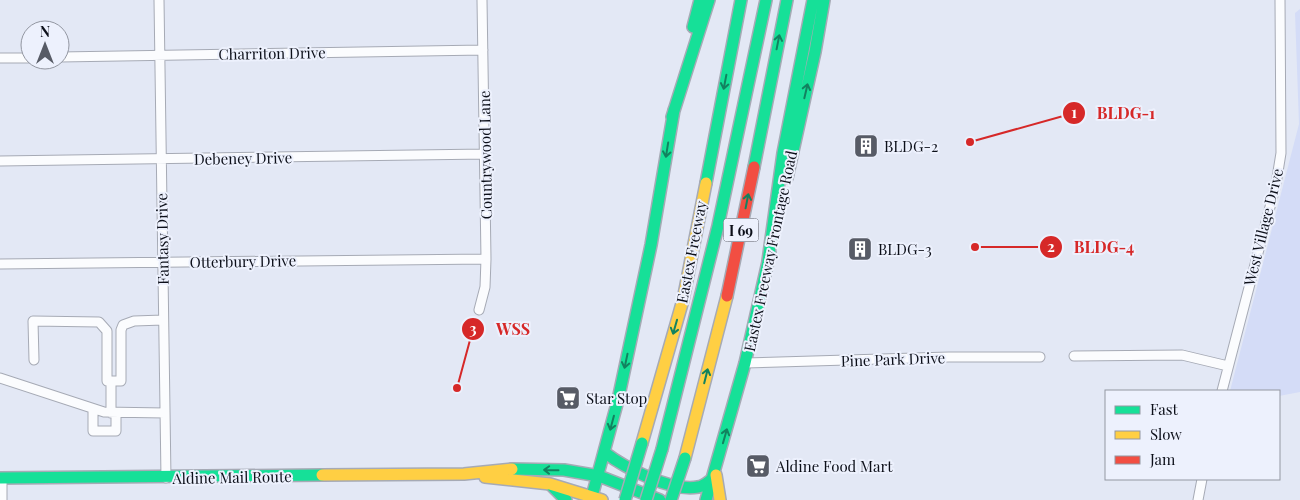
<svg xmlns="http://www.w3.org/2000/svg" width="1300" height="500" viewBox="0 0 1300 500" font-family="'Playfair Display',serif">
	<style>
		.green { fill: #d4dcf7 }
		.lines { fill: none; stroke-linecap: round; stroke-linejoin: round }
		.street-casing { stroke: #a6aab5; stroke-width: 11 }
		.fast-casing { stroke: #a6aab5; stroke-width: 14 }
		.slow-casing { stroke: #a6aab5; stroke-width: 14 }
		.jam-casing { stroke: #a6aab5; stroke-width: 14 }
		.street { stroke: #fbfcfe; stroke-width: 9 }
		.fast { stroke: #16e098; stroke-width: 11 }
		.slow { stroke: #ffcf43; stroke-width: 11 }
		.jam { stroke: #f24e42; stroke-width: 11 }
		.fast-bridge-casing { stroke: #a6aab5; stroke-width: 14; stroke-linecap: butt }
		.fast-bridge { stroke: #16e098; stroke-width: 11 }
		.oneway { stroke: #12825f }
		.labels { text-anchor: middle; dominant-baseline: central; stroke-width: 4; stroke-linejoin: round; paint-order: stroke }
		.shield { fill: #edf1fd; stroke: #50535d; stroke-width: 1 }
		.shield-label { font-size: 14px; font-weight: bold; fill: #0c0f19 }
		.street-label { font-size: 15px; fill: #0c0f19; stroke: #edf1fd }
		.poi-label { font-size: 15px; fill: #0c0f19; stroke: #edf1fd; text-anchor: start }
		.leader { fill: none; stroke: #d62828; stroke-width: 2 }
		.callout-dot { fill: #d62828; stroke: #edf1fd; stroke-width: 2 }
		.mark-label { font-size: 15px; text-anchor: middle; font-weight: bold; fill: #fff }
		.callout-label { font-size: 16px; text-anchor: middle; font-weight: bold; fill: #d62828; stroke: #edf1fd; stroke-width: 4; stroke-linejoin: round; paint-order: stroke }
	</style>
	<rect width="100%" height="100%" fill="#e3e8f5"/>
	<path class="green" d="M1300 9V392L1279 396V391H1230L1299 124 1295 13Z"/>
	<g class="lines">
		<defs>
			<path id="street" d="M159 0 166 478
				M60 57 483 50
				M0 58H30
				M0 161 486 154
				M0 264 486 259
				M479 310 485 287 486 259 482 0
				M1074 356 1182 355 1228 366
				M34 360 33 321 99 322 107 331V381H121V330L123 325 134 321 163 320
				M745 363 949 357H1040
				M0 378 104 412 165 413
				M111 381V413
				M1222 391 1276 184 1281 153 1280 0
				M93 410V431H116V413
				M2 478V500
				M1198 500 1202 479"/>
			<path id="fast" d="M693 27 700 0
				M672 117 709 0
				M754 167 787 0
				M787 178 815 52 824 0
				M706 183 741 0
				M768 261 783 153 813 0
				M662 449 718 226 766 0
				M604 452C625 468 671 492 698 487 704 486 708 482 712 479
				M512 469 564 470 599 476 660 500
				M0 478 322 475
				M552 486 566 500
				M591 500 618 400 651 245 674 110
				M706 500 745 363 770 253"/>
			<path id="slow" d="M642 443 683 300 706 183
				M685 458 727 296
				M322 475 464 474 512 469
				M716 475 720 500
				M485 477 550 484 602 500"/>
			<path id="jam" d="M727 296 754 167"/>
		</defs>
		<use href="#street" class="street-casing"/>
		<use href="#fast" class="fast-casing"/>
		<use href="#slow" class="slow-casing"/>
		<use href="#jam" class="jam-casing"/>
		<use href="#street" class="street"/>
		<use href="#fast" class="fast"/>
		<use href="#slow" class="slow"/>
		<use href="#jam" class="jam"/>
		<defs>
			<path id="fast-bridge" d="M625 500 642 443
				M646 500 662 449
				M671 500 685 458"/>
		</defs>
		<use href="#fast-bridge" class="fast-bridge-casing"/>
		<use href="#fast-bridge" class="fast-bridge"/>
	</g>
	<defs><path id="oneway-shaft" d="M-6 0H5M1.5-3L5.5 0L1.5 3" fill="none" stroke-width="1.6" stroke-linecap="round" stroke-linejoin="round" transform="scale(1.25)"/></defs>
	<g class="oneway">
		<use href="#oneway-shaft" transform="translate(778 42) rotate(-79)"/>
		<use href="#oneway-shaft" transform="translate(725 82) rotate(101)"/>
		<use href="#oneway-shaft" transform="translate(806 91) rotate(-77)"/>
		<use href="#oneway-shaft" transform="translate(667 150) rotate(99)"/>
		<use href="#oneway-shaft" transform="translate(747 201) rotate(-79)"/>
		<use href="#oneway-shaft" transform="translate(675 327) rotate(106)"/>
		<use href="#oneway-shaft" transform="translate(626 361) rotate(102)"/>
		<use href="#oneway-shaft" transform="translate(706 376) rotate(-76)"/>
		<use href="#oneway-shaft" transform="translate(612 423) rotate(105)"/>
		<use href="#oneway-shaft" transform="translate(725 436) rotate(-74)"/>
		<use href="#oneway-shaft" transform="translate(551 470) rotate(-179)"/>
	</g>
	<defs>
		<symbol id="building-square" viewBox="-11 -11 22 22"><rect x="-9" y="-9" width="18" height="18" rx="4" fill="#575b66" stroke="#edf1fd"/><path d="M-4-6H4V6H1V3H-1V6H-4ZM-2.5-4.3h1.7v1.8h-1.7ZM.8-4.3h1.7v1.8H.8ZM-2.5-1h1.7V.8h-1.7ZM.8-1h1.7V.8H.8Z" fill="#fff"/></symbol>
		<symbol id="supermarket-square" viewBox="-11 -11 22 22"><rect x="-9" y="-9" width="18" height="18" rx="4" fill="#575b66" stroke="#edf1fd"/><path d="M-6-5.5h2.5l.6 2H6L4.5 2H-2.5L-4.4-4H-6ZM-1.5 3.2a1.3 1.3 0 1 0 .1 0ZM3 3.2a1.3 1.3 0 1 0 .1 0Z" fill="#fff"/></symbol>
	</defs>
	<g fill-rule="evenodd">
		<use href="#building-square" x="852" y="132" width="28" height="28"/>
		<use href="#building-square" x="846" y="235" width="28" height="28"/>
		<use href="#supermarket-square" x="554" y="384" width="28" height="28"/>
		<use href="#supermarket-square" x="744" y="452" width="28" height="28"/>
	</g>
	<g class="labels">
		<rect class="shield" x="723.5" y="218.5" width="35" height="23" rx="4"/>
		<g class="shield-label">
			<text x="741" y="230">I 69</text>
		</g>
		<g class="street-label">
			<text transform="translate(272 53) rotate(-1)">Charriton Drive</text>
			<text transform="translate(485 155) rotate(-91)">Countrywood Lane</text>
			<text transform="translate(243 158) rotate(-1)">Debeney Drive</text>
			<text transform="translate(1263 227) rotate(-76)">West Village Drive</text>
			<text transform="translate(162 239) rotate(-91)">Fantasy Drive</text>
			<text transform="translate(770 251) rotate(-78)">Eastex Freeway Frontage Road</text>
			<text transform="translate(691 252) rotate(-79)">Eastex Freeway</text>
			<text transform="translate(243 261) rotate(-1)">Otterbury Drive</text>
			<text transform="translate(893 359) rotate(-2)">Pine Park Drive</text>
			<text transform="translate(232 477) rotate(-1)">Aldine Mail Route</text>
		</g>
		<g class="poi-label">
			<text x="884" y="146">BLDG-2</text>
			<text x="878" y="249">BLDG-3</text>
			<text x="586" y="398">Star Stop</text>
			<text x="776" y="466">Aldine Food Mart</text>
		</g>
	</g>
	<path class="leader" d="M970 142L1074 113M975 247L1051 247M457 388L473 329"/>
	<g class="callout-dot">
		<circle cx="970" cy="142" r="5"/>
		<circle cx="975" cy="247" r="5"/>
		<circle cx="457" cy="388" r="5"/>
		<circle cx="1074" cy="113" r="12"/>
		<circle cx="1051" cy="247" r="12"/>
		<circle cx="473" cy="329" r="12"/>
	</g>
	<g class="mark-label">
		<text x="1074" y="118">1</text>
		<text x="1051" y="252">2</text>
		<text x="473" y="334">3</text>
	</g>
	<g class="callout-label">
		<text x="1126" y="119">BLDG-1</text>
		<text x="1104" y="253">BLDG-4</text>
		<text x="513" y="335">WSS</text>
	</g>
	<rect x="1105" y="390" width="175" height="90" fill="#edf1fd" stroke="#9397a2"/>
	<rect x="1115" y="406" width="25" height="8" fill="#16e098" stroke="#9397a2"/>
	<text x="1150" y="415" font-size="15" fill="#0c0f19">Fast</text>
	<rect x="1115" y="431" width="25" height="8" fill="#ffcf43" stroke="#9397a2"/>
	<text x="1150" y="440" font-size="15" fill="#0c0f19">Slow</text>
	<rect x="1115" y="456" width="25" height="8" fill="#f24e42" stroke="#9397a2"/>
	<text x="1150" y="465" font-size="15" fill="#0c0f19">Jam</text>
	<g transform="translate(45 45)"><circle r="24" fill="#edf1fd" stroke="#9397a2"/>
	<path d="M0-4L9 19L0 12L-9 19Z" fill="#575b66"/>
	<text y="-8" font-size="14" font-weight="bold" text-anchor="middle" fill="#0c0f19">N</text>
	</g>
</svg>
